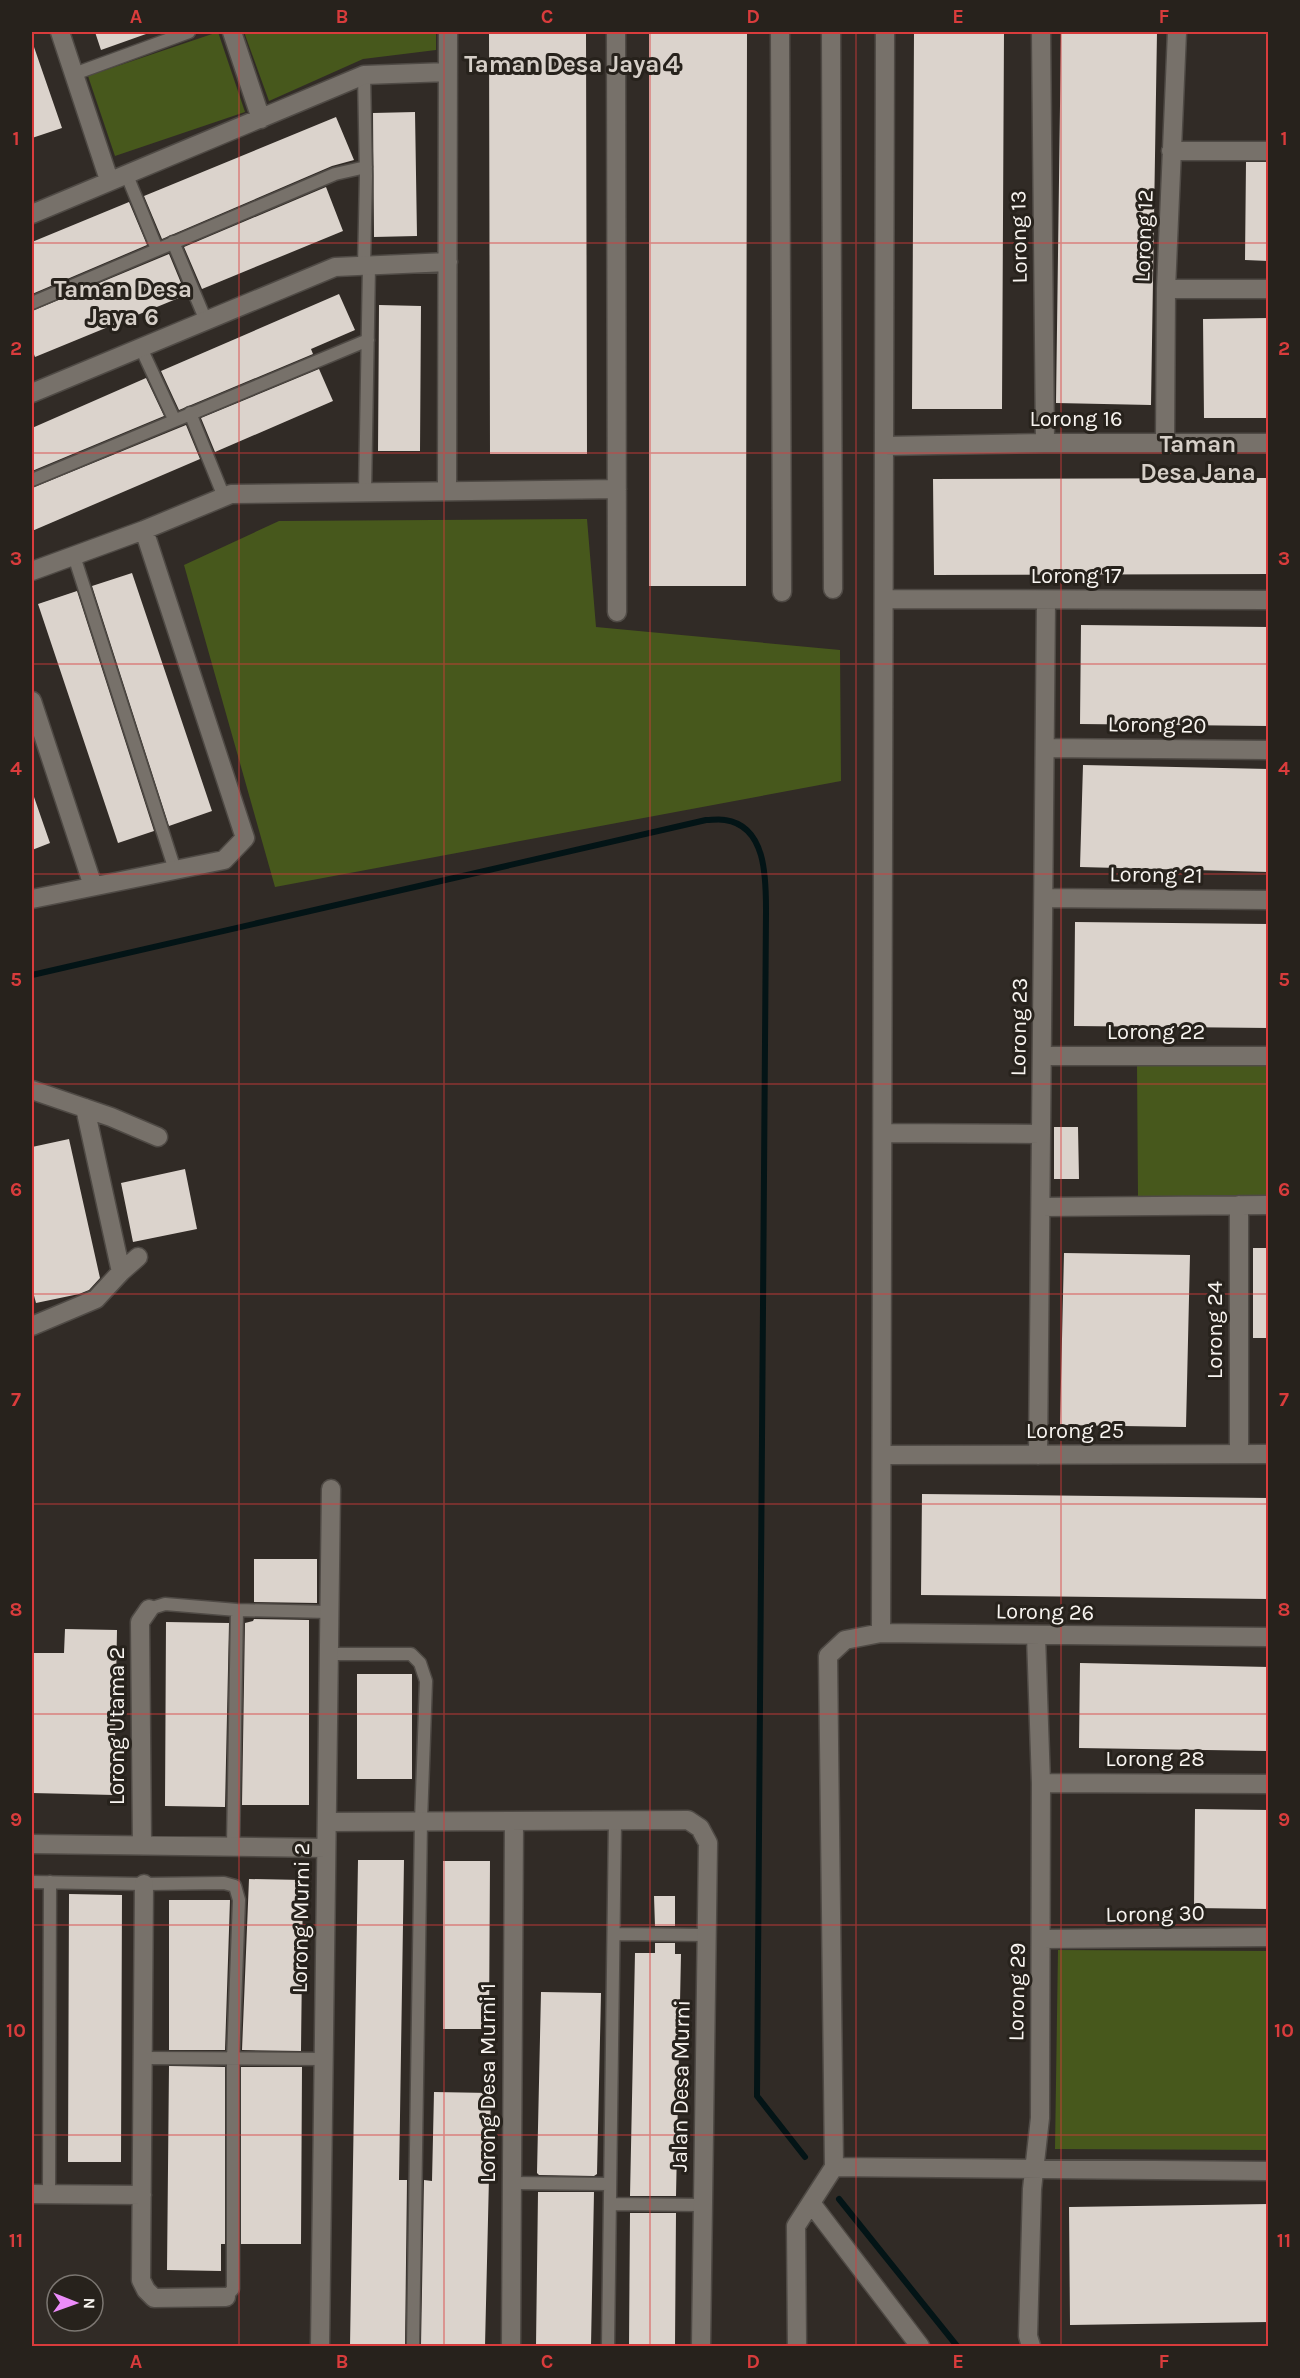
<svg xmlns="http://www.w3.org/2000/svg" width="1300" height="2378" viewBox="0 0 1300 2378" font-family="Karla,sans-serif">
	<style>
		.green { fill: #47581c }
		.lines { fill: none; stroke-linecap: round; stroke-linejoin: round }
		.stream { stroke: #031416; stroke-width: 6 }
		.building { fill: #dbd3cc }
		.lane-casing { stroke: #4f4a45; stroke-width: 15 }
		.street-casing { stroke: #4f4a45; stroke-width: 21 }
		.lane { stroke: #77716a; stroke-width: 12 }
		.street { stroke: #77716a; stroke-width: 18 }
		.grid { fill: none; stroke: #d93c3c; stroke-width: 1.5; stroke-opacity: 0.55 }
		.labels { text-anchor: middle; dominant-baseline: central; stroke-width: 6; stroke-linejoin: round; paint-order: stroke }
		.street-label { font-size: 22px; fill: #f8f4f0; stroke: #27221c }
		.neighbourhood-label { font-size: 24px; font-weight: bold; fill: #d6cfc8; stroke: #27221c }
		.neatline { fill: none; stroke: #d93c3c; stroke-width: 2 }
		.grid-label { font-size: 20px; text-anchor: middle; font-weight: bold; fill: #d93c3c }
	</style>
	<rect width="100%" height="100%" fill="#312b26"/>
	<path class="green" d="M218 32 245 112 115 156 88 76Z
		M244 32H436V50L363 59 269 101Z
		M587 519 596 627 840 650 841 781 275 887 184 565 279 521Z
		M1137 1065H1268V1197L1138 1198Z
		M1058 1950 1268 1951V2150L1055 2149Z"/>
	<g class="lines">
		<path class="stream" d="M32 975 706 820C712 820 719 819 725 820 767 826 766 880 766 912L757 2096 805 2157
			M839 2199 957 2346"/>
	</g>
	<path class="building" d="M95 32H145L146 34 101 50Z
		M489 32H586L587 454H490Z
		M649 32H747L746 586H649Z
		M914 32H1004L1002 409H912Z
		M1061 32H1157L1151 405 1056 403Z
		M32 47H34L62 128 32 138Z
		M415 112 417 236 374 237 373 113Z
		M336 117 354 160 332 166 162 239 144 196Z
		M1246 162H1269V261L1245 260Z
		M326 187 343 231 202 289 184 247Z
		M129 202 147 245 32 294V242Z
		M169 254 186 295 35 357 32 349V311Z
		M339 294 355 330 311 349 313 354 179 410 161 371Z
		M379 305 421 306 420 451H378Z
		M1269 318V418H1204L1203 319Z
		M319 369 333 401 215 452 201 418Z
		M146 378 164 416 32 471V428Z
		M186 425 200 459 32 531V488Z
		M1269 478V574L934 575 933 479Z
		M132 573 212 811 169 826 92 586Z
		M77 591 154 831 118 843 38 604Z
		M1081 625 1269 627V726L1080 724Z
		M1083 765 1269 769V872L1080 867Z
		M34 797 50 843 32 850V798Z
		M1075 922 1269 924V1028L1074 1026Z
		M1054 1127H1078L1079 1179H1054Z
		M69 1139 100 1278 89 1290 79 1294 36 1303 32 1288V1147Z
		M185 1169 197 1229 133 1242 121 1183Z
		M1253 1248H1269V1338H1253Z
		M1064 1253 1190 1255 1186 1427 1060 1425Z
		M922 1494 1269 1498V1599L921 1595Z
		M254 1559H317V1603L254 1602Z
		M254 1619 309 1620V1805H242L245 1623 253 1621Z
		M166 1622 229 1623 225 1807 165 1806Z
		M65 1629 117 1630 114 1795 32 1793V1653H64Z
		M1080 1663 1269 1667V1751L1079 1748Z
		M357 1674H412V1779H357Z
		M1195 1809 1269 1810V1909L1194 1908Z
		M358 1860H404L399 2180H407L405 2346H350Z
		M443 1861H490L489 2029H443Z
		M249 1879 303 1880 301 2051 242 2050Z
		M69 1894 122 1895 121 2162H68Z
		M654 1896H675V1926H655Z
		M169 1900H230L225 2050H169Z
		M655 1943H675V1954H681L676 2196H630L635 1953H655Z
		M541 1992 601 1993 597 2174 594 2176 539 2175 537 2173Z
		M169 2066 225 2067V2244H221V2271L167 2270Z
		M241 2067H302L301 2244H241Z
		M434 2092 491 2093 485 2346H421L424 2180 432 2181Z
		M538 2192H594L591 2346H536Z
		M1269 2204V2322L1070 2325 1069 2207Z
		M630 2213H676L675 2346H629Z"/>
	<g class="lines">
		<defs>
			<path id="lane" d="M74 74 189 32
				M126 173 157 249
				M173 242 206 321
				M364 266 366 176 364 75
				M32 303 335 174 366 167
				M141 348 174 419
				M190 413 224 497
				M32 480 368 340
				M365 492 369 266
				M74 556 175 870
				M149 1609 165 1604 237 1610 329 1612
				M329 1654H411L420 1663 426 1681 421 1821 413 2346
				M233 1846 237 1610
				M32 1882 144 1884 224 1883 235 1886 239 1900 233 2059V2289L226 2297
				M614 1934 707 1935
				M143 2058 324 2059
				M511 2183 610 2184
				M49 2194 50 1882
				M610 2204 703 2205
				M608 2346 615 1820"/>
			<path id="street" d="M60 32 109 180
				M232 32 261 119
				M616 32 617 612
				M780 32 782 592
				M831 32 833 589
				M1041 32 1045 443
				M1171 151H1268
				M32 214 364 75 448 72
				M1166 289H1268
				M32 393 335 267 448 262
				M1165 442 1166 289 1177 32
				M885 446 1045 443H1268
				M447 490 448 32
				M32 571 144 530 231 494 617 489
				M884 599 1268 600
				M32 701 93 886
				M1045 748 1268 750
				M1044 898 1268 900
				M32 899 224 860 245 838 144 530
				M1043 1056H1268
				M32 1090 111 1117 158 1137
				M85 1108 121 1272
				M883 1133 1041 1134
				M1239 1205V1454
				M1041 1207 1268 1205
				M32 1326 96 1299 121 1272 138 1257
				M882 1455 1268 1454
				M1038 1455 1046 600
				M881 1633 885 32
				M1041 1783 1268 1784
				M327 1822 688 1820 700 1828 708 1843 701 2346
				M32 1844 326 1848
				M142 1845 140 1622 149 1609
				M144 1884 141 2280 146 2290 154 2298 226 2297
				M1042 1939 1268 1937
				M834 2167 1268 2171
				M32 2194 142 2195
				M811 2203 920 2346
				M320 2346 331 1489
				M511 2346 514 1821
				M797 2346 796 2226 834 2167 828 1656 845 1640 881 1633 1268 1637
				M1031 2346 1028 2336 1032 2189 1040 2118 1041 1783 1036 1636"/>
		</defs>
		<use href="#lane" class="lane-casing"/>
		<use href="#street" class="street-casing"/>
		<use href="#lane" class="lane"/>
		<use href="#street" class="street"/>
	</g>
	<path class="grid" d="M239 32V2346M444 32V2346M650 32V2346M856 32V2346M1061 32V2346M32 243H1268M32 453H1268M32 664H1268M32 874H1268M32 1084H1268M32 1294H1268M32 1504H1268M32 1714H1268M32 1925H1268M32 2135H1268"/>
	<g class="labels">
		<g class="street-label">
			<text transform="translate(1144 236) rotate(-88)">Lorong 12</text>
			<text transform="translate(1019 237) rotate(-91)">Lorong 13</text>
			<text x="1076" y="419">Lorong 16</text>
			<text x="1076" y="576">Lorong 17</text>
			<text transform="translate(1157 725) rotate(1)">Lorong 20</text>
			<text transform="translate(1156 875) rotate(1)">Lorong 21</text>
			<text transform="translate(1019 1027) rotate(-89)">Lorong 23</text>
			<text x="1156" y="1032">Lorong 22</text>
			<text transform="translate(1215 1330) rotate(-90)">Lorong 24</text>
			<text x="1075" y="1431">Lorong 25</text>
			<text transform="translate(1045 1612) rotate(1)">Lorong 26</text>
			<text transform="translate(117 1726) rotate(-90)">Lorong Utama 2</text>
			<text x="1155" y="1759">Lorong 28</text>
			<text transform="translate(1155 1914) rotate(-1)">Lorong 30</text>
			<text transform="translate(301 1918) rotate(-89)">Lorong Murni 2</text>
			<text transform="translate(1017 1992) rotate(-89)">Lorong 29</text>
			<text transform="translate(488 2083) rotate(-90)">Lorong Desa Murni 1</text>
			<text transform="translate(681 2086) rotate(-89)">Jalan Desa Murni</text>
		</g>
		<g class="neighbourhood-label">
			<text x="572" y="64">Taman Desa Jaya 4</text>
			<text x="123" y="289">Taman Desa<tspan x="123" dy="28">Jaya 6</tspan></text>
			<text x="1198" y="444">Taman<tspan x="1198" dy="28">Desa Jana</tspan></text>
		</g>
	</g>
	<rect width="1300" height="2378" fill="none" stroke="#27221c" stroke-width="66"/>
	<g transform="translate(75 2303) rotate(91)"><circle r="28" fill="#27221c" stroke="#7b7671" stroke-width="1.5"/>
	<path d="M0-4.5L10 22L0 15L-10 22Z" fill="#ec8cfa"/>
	<text y="-9" font-size="16" font-weight="bold" text-anchor="middle" fill="#f8f4f0">N</text>
	</g>
	<rect x="33" y="33" width="1234" height="2312" class="neatline"/>
	<g class="grid-label">
		<text x="136" y="23">A</text>
		<text x="342" y="23">B</text>
		<text x="547" y="23">C</text>
		<text x="753" y="23">D</text>
		<text x="958" y="23">E</text>
		<text x="1164" y="23">F</text>
		<text x="16" y="145">1</text>
		<text x="1284" y="145">1</text>
		<text x="16" y="355">2</text>
		<text x="1284" y="355">2</text>
		<text x="16" y="565">3</text>
		<text x="1284" y="565">3</text>
		<text x="16" y="775">4</text>
		<text x="1284" y="775">4</text>
		<text x="16" y="986">5</text>
		<text x="1284" y="986">5</text>
		<text x="16" y="1196">6</text>
		<text x="1284" y="1196">6</text>
		<text x="16" y="1406">7</text>
		<text x="1284" y="1406">7</text>
		<text x="16" y="1616">8</text>
		<text x="1284" y="1616">8</text>
		<text x="16" y="1826">9</text>
		<text x="1284" y="1826">9</text>
		<text x="16" y="2037">10</text>
		<text x="1284" y="2037">10</text>
		<text x="16" y="2247">11</text>
		<text x="1284" y="2247">11</text>
		<text x="136" y="2368">A</text>
		<text x="342" y="2368">B</text>
		<text x="547" y="2368">C</text>
		<text x="753" y="2368">D</text>
		<text x="958" y="2368">E</text>
		<text x="1164" y="2368">F</text>
	</g>
</svg>
